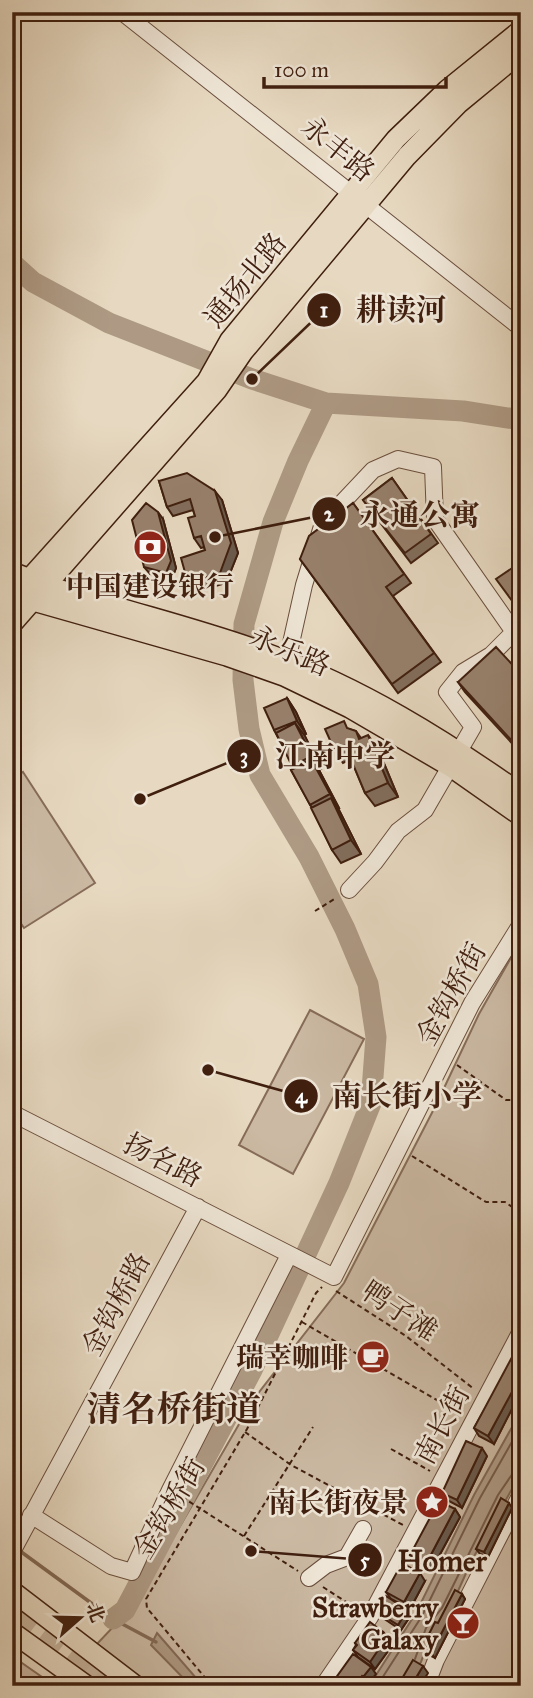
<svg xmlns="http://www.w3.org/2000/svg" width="533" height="1698" viewBox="0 0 533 1698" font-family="'IM FELL Great Primer','Noto Serif SC',serif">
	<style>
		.green { fill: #cbb9a3; stroke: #866c59; stroke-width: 2 }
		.water { fill: #ae9a84; stroke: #826955; stroke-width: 2 }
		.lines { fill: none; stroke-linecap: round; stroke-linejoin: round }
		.shore { stroke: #775c4a; stroke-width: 2 }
		.stream { stroke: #826955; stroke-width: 3.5 }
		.river { stroke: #ae9a84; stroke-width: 21 }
		.highway-tunnel { stroke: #c6b49d; stroke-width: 23; stroke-dasharray: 23 11; stroke-linecap: butt }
		.minor-casing { stroke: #6a4e3c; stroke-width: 18 }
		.major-casing { stroke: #401f0f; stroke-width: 22 }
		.path { stroke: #401f0f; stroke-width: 2; stroke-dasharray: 5 3.5; stroke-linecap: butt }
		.minor { stroke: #efe6d7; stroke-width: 16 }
		.major { stroke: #e7d9c1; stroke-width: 19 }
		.wall { fill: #826e5d; stroke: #401f0f; stroke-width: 2 }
		.shaded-wall { fill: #6a5a4c; stroke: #401f0f; stroke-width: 2 }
		.building { fill: #97806c; stroke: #401f0f; stroke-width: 2 }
		.labels { text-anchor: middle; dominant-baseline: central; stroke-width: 5; stroke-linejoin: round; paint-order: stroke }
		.street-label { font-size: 28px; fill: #401f0f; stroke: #efe6d7 }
		.poi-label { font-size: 28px; font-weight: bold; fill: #401f0f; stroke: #efe6d7; text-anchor: end }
		.district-label { font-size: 35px; font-weight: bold; fill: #401f0f; stroke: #efe6d7 }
		.leader { fill: none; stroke: #401f0f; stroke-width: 2.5 }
		.callout-dot { fill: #401f0f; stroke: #efe6d7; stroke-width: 2.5 }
		.mark-label { font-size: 21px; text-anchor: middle; font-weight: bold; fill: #fff }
		.callout-label { font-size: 30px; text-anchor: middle; font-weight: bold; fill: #401f0f; stroke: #efe6d7; stroke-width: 5; stroke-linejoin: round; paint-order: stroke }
	</style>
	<rect width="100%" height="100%" fill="#e7d9c1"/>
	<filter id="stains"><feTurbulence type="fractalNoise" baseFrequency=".00286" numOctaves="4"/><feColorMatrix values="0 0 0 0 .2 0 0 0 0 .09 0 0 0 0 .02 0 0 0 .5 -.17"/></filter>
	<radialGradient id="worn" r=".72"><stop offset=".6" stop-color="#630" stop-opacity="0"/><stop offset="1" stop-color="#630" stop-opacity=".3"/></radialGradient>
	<path class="green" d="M23 772 95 883 24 928 12 910V779Z
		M521 940V1686H57L135 1604 253 1400 344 1283 436 1105 479 1014Z
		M310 1010 364 1039 293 1174 239 1145Z
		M12 1656 42 1677 35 1686H12Z"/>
	<path class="water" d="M521 1411V1473L472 1560 449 1611 432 1631 421 1662 402 1686H369L416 1613 474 1495Z
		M157 1633 203 1686H191L151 1645Z"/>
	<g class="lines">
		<path class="shore" d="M415 1659 426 1628 442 1608 498 1495 513 1473 521 1471
			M377 1686 422 1616 480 1498 521 1426"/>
		<path class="stream" d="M20 1551 113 1619 156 1642"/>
		<path class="river" d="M12 263 33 282 109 323 252 379 326 403 463 411 521 420
			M113 1619 125 1610 252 1370 339 1183 371 1103 376 1037 368 984 345 929 309 857 260 775 249 729 243 680 244 624 273 522 298 461 326 403"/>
		<path class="highway-tunnel" d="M12 1618 102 1686"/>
		<defs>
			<path id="minor" d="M122 12 521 328
				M287 661 304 585 323 523 373 470 398 459 433 467 435 519 521 642
				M349 890 375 862 398 831 425 810 473 727 447 692 463 672 491 655 514 632
				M12 1113 334 1277 472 1003 521 924
				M31 1515 111 1566 132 1572 170 1490 289 1255
				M12 1552 198 1207
				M309 1578 326 1565 347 1557 363 1529
				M323 1686 370 1617 521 1331
				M426 1686 436 1660 521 1494"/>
			<path id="major" d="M12 572C96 606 186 623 271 655 361 688 443 739 521 794
				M12 598 207 381 230 340 396 139 447 90 521 30
				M23 598 227 656 284 676 350 708 451 767 521 816
				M12 624 217 390 243 352 407 156 458 104 521 52
				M12 1591 136 1686
				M12 1632 87 1686"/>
		</defs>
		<use href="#minor" class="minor-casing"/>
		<use href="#major" class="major-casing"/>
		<path class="path" d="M315 911 336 898
			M457 1065 506 1100H521
			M412 1156 486 1202H505L521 1213
			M336 1291 406 1336 474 1389
			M302 1322 461 1414
			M245 1432 291 1465 403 1525
			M391 1449 430 1471
			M182 1497 298 1571
			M244 1536 313 1427
			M12 1571 18 1576
			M323 1587 357 1609
			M446 1677 466 1686
			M150 1678 160 1686
			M212 1686 147 1608 146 1599 247 1429 316 1293 322 1287"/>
		<use href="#minor" class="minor"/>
		<use href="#major" class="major"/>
	</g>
	<path class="wall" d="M392 478 438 543 411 563 363 500Z
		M159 481 222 500 238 553 226 583 195 592 188 583 205 550 204 547 201 548 194 538 195 516 193 510 173 516 167 507Z
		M353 503 411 583 393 596 441 662 398 693 300 559Z
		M163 519 176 568 171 581 150 574 144 567Z
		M521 674V752H520L465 692 458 682Z
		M287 698 296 712 306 734 304 735 321 769 319 770 339 808H338L361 854 341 863 332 850 312 808 291 770 294 768 274 730Z
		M349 729 356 731 361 738 378 749 398 797 375 806 365 793 351 759 343 763 334 749Z
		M521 1345V1399L518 1397 494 1444 479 1436 474 1428Z
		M487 1456 462 1508 447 1500 442 1493Z
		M512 1508 488 1557 480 1554 476 1549Z
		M455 1509 460 1517 431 1571 415 1563 410 1555Z
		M425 1581 410 1609 391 1599 386 1592Z
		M462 1594 465 1599 435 1658 429 1655 425 1650 432 1638 429 1634Z
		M379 1613 411 1615 401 1630 383 1618Z
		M383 1632 389 1639 384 1645 388 1651 375 1669 358 1657 353 1650 356 1645 355 1643Z"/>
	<path class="shaded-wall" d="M215 491 222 500 238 553 226 583 220 573Z
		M158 512 163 519 176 568 171 581 166 573Z
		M287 698 296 712 306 734 297 721Z
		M295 723 305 736 321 769 312 756Z
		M368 735 378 749 398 797 388 783Z
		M311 759 320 772 339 808 330 794Z
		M331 798 340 812 361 854 351 840Z
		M513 1390 518 1397 494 1444 488 1436Z
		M482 1448 487 1456 462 1508 457 1500Z
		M509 1503 512 1508 488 1557 484 1552Z
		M455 1509 460 1517 431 1571 426 1564Z
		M420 1573 425 1581 410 1609 404 1602Z
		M462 1594 465 1599 435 1658 431 1653Z
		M407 1610 411 1615 401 1630 398 1625Z
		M383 1632 389 1639 384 1645 388 1651 375 1669 370 1662 378 1639Z
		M423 1666 428 1673 420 1686H411Z
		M371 1667 376 1674 368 1684 363 1677Z
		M362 1676 367 1683 365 1686H354Z"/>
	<path class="building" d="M187 473 215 491 231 543 220 573 188 583 181 558 205 550 201 536 194 538 188 518 195 516 190 499 167 507 159 481Z
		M392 478 431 534 405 553 363 500Z
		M146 503 158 512 171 561 166 573 144 567 132 520Z
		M353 503 404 574 386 587 434 653 392 684 300 559 309 536Z
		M521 562V613L496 579Z
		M496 647 521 674V736L514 743 458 682Z
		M287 698 297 721 274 730 264 708Z
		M344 721 347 728 356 731 359 739 368 735 388 783 365 793 345 745 334 749 325 729Z
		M295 723 312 756 292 766 276 733Z
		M311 759 330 794 310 805 291 770Z
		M331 798 351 840 332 850 311 808Z
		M519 1344 521 1345V1386L517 1392 513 1390 488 1436 474 1428Z
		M466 1441 482 1448 457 1500 442 1493Z
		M521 1474V1485L515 1481Z
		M501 1498 509 1503 484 1552 476 1549Z
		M439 1501 455 1509 426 1564 410 1555Z
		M402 1563 420 1573 404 1602 386 1592Z
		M455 1590 462 1594 431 1653 425 1650 433 1636 429 1634 435 1622 438 1623Z
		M386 1596 407 1610 398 1625 379 1613Z
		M370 1622 383 1632 378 1639 383 1643 370 1662 353 1650 357 1645 355 1643Z
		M353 1654 371 1667 363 1677 362 1676 354 1686H330Z
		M413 1660 423 1666 411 1686H392L396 1680 400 1682Z"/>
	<defs>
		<symbol id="bank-disc" viewBox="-11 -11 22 22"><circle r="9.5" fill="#8f2418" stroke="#efe6d7"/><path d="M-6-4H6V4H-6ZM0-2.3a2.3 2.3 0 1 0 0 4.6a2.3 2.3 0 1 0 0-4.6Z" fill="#fff"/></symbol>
		<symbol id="cafe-disc" viewBox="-11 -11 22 22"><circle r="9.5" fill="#8f2418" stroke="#efe6d7"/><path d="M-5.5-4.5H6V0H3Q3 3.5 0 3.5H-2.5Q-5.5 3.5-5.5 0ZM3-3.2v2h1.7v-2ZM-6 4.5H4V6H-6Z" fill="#fff"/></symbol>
		<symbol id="sight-disc" viewBox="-11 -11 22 22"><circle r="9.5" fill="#8f2418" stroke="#efe6d7"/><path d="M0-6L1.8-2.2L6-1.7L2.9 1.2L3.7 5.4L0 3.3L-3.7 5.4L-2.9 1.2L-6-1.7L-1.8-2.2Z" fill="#fff"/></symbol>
		<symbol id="bar-disc" viewBox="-11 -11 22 22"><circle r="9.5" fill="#8f2418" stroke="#efe6d7"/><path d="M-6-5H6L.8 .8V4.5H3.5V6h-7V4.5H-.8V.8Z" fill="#fff"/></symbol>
	</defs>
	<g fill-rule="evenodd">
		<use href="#bank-disc" x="131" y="528" width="38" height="38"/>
		<use href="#cafe-disc" x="354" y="1338" width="38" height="38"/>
		<use href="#sight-disc" x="413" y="1483" width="38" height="38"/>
		<use href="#bar-disc" x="444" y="1604" width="38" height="38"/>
	</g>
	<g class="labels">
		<g class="street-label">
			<text transform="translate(338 149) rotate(39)">永丰路</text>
			<text transform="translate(245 280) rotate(-51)">通扬北路</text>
			<text transform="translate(290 651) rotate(23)">永乐路</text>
			<text transform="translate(451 994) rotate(-61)">金钩桥街</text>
			<text transform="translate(163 1160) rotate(27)">扬名路</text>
			<text transform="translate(116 1304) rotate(-62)">金钩桥路</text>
			<text transform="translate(400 1311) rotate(34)">鸭子滩</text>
			<text transform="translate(442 1425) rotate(-62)">南长街</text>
			<text transform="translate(169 1508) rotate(-59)">金钩桥街</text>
		</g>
		<g class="poi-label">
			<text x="150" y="586" text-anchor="middle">中国建设银行</text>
			<text x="348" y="1357">瑞幸咖啡</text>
			<text x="408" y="1502">南长街夜景</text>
			<text x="438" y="1607">Strawberry<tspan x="438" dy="32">Galaxy</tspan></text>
		</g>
		<g class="district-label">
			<text x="174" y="1409">清名桥街道</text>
		</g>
	</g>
	<path class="leader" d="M252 379L324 310M215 537L329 514M140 799L244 756M208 1070L301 1096M251 1551L365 1560"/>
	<g class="callout-dot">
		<circle cx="252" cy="379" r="7"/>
		<circle cx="215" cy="537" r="7"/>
		<circle cx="140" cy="799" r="7"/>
		<circle cx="208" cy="1070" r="7"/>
		<circle cx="251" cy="1551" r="7"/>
		<circle cx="324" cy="310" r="18"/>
		<circle cx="329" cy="514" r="18"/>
		<circle cx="244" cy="756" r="18"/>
		<circle cx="301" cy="1096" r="18"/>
		<circle cx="365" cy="1560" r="18"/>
	</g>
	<g class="mark-label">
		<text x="324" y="317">1</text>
		<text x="329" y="521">2</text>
		<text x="244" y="763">3</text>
		<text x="301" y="1103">4</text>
		<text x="365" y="1567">5</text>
	</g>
	<g class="callout-label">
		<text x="401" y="320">耕读河</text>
		<text x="420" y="525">永通公寓</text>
		<text x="335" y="766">江南中学</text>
		<text x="407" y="1106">南长街小学</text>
		<text x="442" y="1571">Homer</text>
	</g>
	<rect width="533" height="1698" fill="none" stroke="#e7d9c1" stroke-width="42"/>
	<rect x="14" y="14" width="505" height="1670" fill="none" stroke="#401f0f" stroke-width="3.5"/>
	<rect x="21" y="21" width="491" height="1656" fill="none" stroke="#401f0f" stroke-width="2"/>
	<g transform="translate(80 1618) rotate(70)" stroke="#efe6d7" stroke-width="5" paint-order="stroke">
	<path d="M0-5L12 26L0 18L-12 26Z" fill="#401f0f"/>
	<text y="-10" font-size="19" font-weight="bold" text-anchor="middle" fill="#401f0f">北</text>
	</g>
	<path d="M264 77v10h182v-10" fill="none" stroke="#401f0f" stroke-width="3.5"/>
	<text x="274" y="77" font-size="21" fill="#401f0f" stroke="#efe6d7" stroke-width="5" paint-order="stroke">100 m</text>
	<rect width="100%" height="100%" filter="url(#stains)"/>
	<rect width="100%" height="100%" fill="url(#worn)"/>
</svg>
